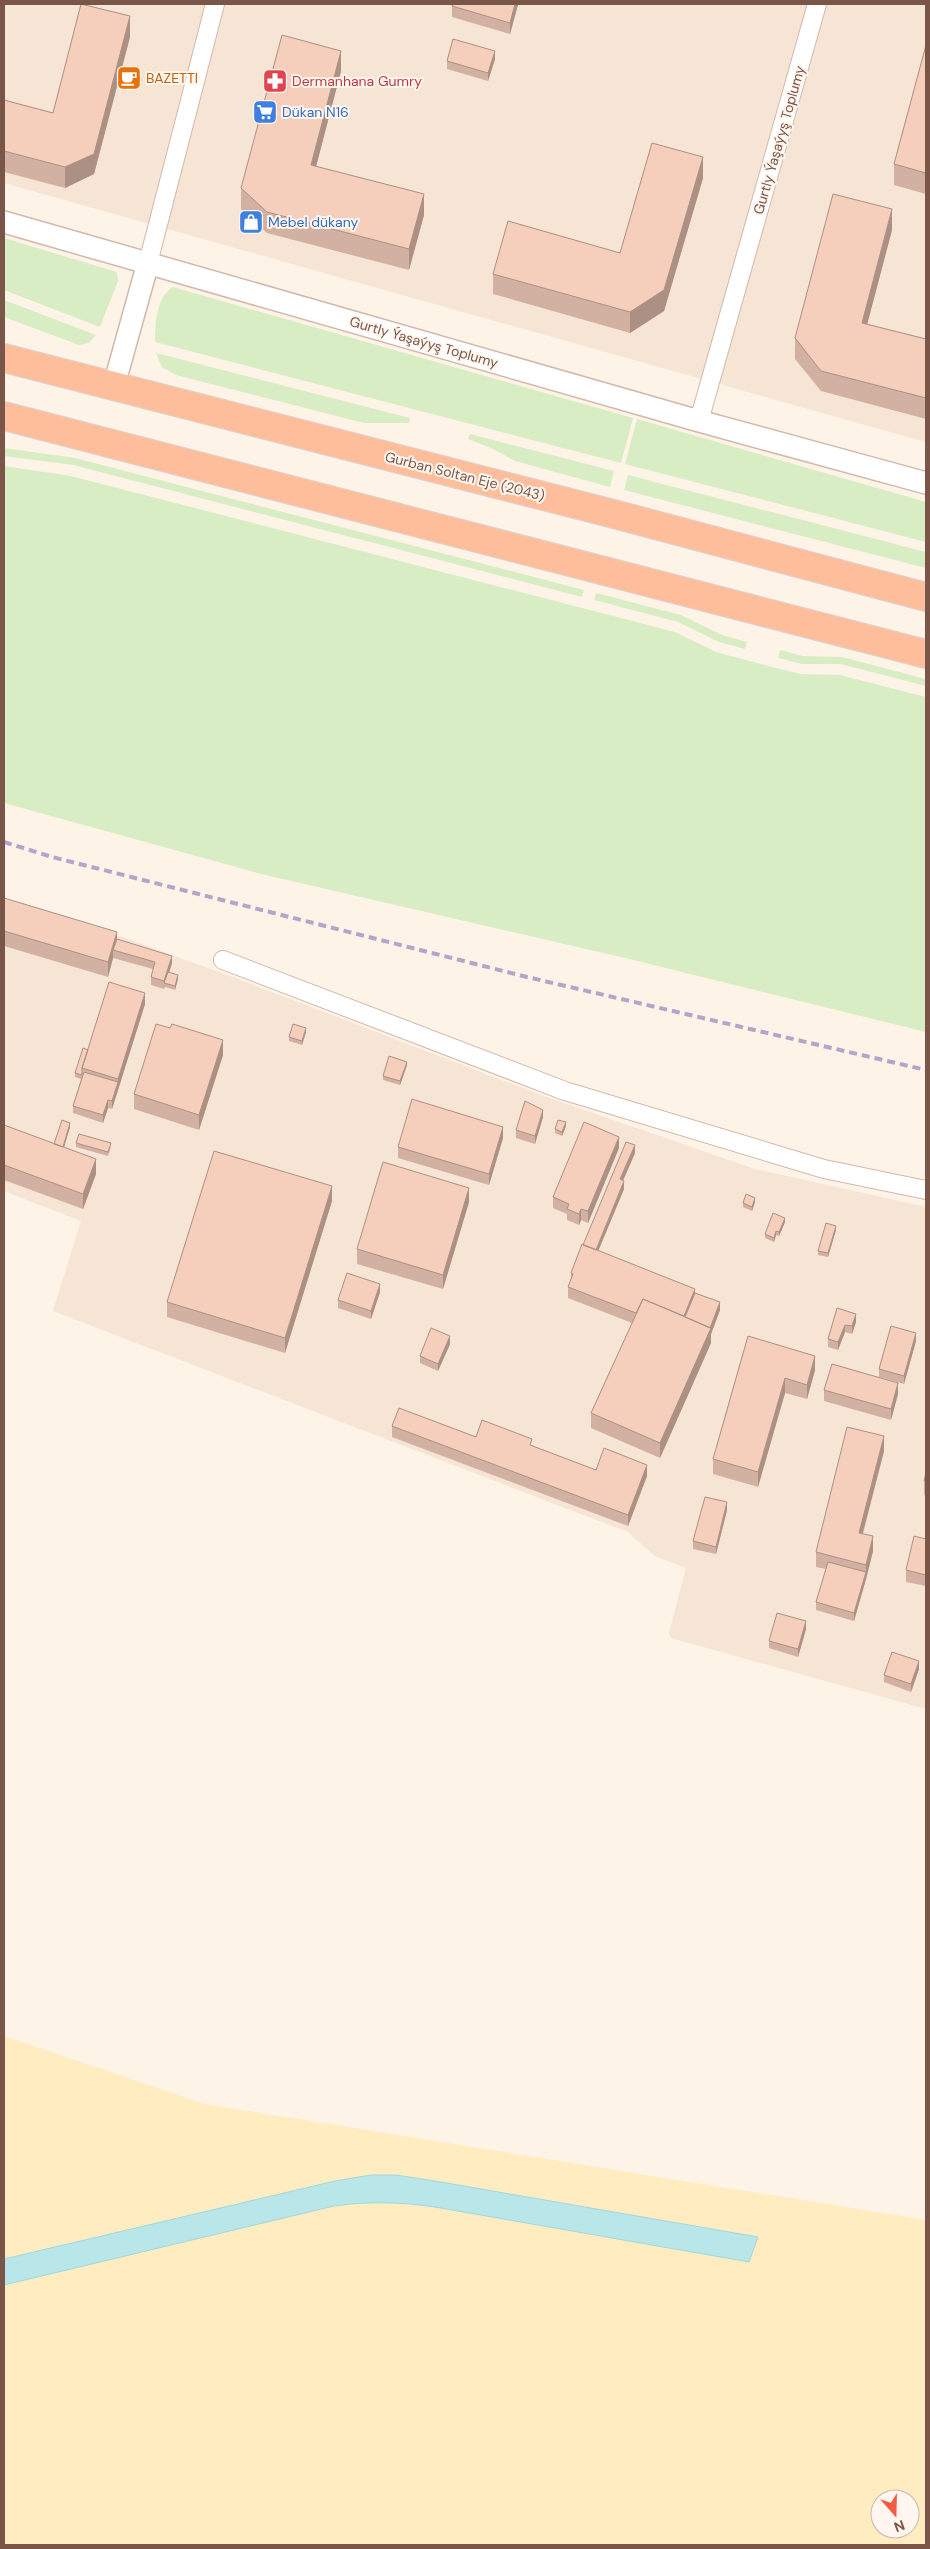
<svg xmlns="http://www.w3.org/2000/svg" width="930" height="2549" viewBox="0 0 930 2549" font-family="'DM Sans',sans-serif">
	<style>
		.residential { fill: #f6e4d4 }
		.green { fill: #d8edc3 }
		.sand { fill: #ffecc0; fill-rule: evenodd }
		.water { fill: #b9e6e9; stroke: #9fd7dc }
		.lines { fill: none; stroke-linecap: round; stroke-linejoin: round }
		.minor-casing { stroke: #d1b9ab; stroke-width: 20 }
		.tertiary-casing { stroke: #d1b9ab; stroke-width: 24 }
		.trunk-casing { stroke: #dcd3d0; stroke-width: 30 }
		.minor { stroke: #fff; stroke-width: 18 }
		.tertiary { stroke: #fff; stroke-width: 21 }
		.trunk { stroke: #febe9c; stroke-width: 28 }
		.rail { stroke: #b5a3c9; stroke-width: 4; stroke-dasharray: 8 5; stroke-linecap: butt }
		.wall { fill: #d3b1a2 }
		.shaded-wall { fill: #ac9084 }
		.building { fill: #f5cebc; stroke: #ac9084 }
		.labels { text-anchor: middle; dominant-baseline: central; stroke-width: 4; stroke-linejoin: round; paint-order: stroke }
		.food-label { font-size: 14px; fill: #c56008; stroke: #fff7ef; text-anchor: start }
		.health-label { font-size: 14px; fill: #be3a42; stroke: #fff7ef; text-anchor: start }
		.shop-label { font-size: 14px; fill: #366cbe; stroke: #fff7ef; text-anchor: start }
		.street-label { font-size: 14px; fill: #7a5649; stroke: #fff7ef }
	</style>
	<rect width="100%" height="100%" fill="#fef3e7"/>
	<path class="residential" d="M4 4H926V442L4 183Z
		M4 899 67 917 238 979 541 1095 755 1169 926 1207V1709L671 1638 669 1633 686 1568 655 1556 628 1532 53 1311 81 1221 4 1191Z"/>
	<path class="green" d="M4 238 117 272 118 281 100 327 4 290Z
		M173 287 633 418 621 463 155 342C155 325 156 297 173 287Z
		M4 300 96 335 89 343 79 345 4 317Z
		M156 353 410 418 409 423H364L176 375 162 367Z
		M637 419 926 502V542L625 464Z
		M470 434 614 471 610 487 515 461 491 448 468 439Z
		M4 448 75 458 584 590 582 597 73 465 4 456Z
		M4 466 71 476 675 632 716 652 776 668 801 674 840 675 926 697V1032L625 958 261 874 4 803Z
		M628 475 926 552V568L624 490Z
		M596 593 681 615 722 635 747 642 745 649 719 642 678 622 594 600Z
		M780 650 803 656 842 657 926 679V686L841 664H802L778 658Z"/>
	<path class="sand" d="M4 2036 205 2104 926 2220V2545H4V2285L334 2206C369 2201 401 2202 435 2207V2181C397 2175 373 2175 335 2181L4 2259ZM880 2499H910V2529H880Z"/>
	<path class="water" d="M371 2175H396L435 2181 758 2237 749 2262 435 2207C401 2202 369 2201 334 2206L4 2285V2259L335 2181Z"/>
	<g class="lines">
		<defs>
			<path id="minor" d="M148 263 215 4
				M699 421 817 4
				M223 960 565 1091 824 1169 926 1190"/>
			<path id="tertiary" d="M4 222 699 421 926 483
				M114 385 148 263"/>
			<path id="trunk" d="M4 358 610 513 926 597
				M4 416 926 654"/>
		</defs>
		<use href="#minor" class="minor-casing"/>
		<use href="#tertiary" class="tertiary-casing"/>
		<use href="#trunk" class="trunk-casing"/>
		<use href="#minor" class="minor"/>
		<use href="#tertiary" class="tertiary"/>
		<use href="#trunk" class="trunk"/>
		<path class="rail" d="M4 842 52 857 527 977 926 1070"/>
	</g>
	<path class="wall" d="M518 4 510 34 452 17V6Z
		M130 37 94 174 65 188 4 172V100L53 113Z
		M926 45V194L894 185V164Z
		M495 59 488 81 447 69V61Z
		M341 71 316 166 424 215 409 270 267 233 241 209V188Z
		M703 178 664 311 630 333 493 294V274L620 253Z
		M892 230 867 324 926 339V419L821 391 795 359V338Z
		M4 898 117 939 172 963 169 973 178 979 175 990 165 987 164 989 151 985V977L153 969 113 958 108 977 4 946Z
		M145 1004 112 1109 108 1108 103 1123 73 1113V1106L81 1079 75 1077V1073Z
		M170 1028 223 1055 199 1130 134 1109V1094Z
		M306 1032 302 1045 289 1041V1037Z
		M407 1065 400 1085 383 1080V1076Z
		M543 1117 535 1144 516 1138V1130Z
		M4 1125 54 1144 70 1127 64 1147 96 1174 83 1209 4 1180Z
		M566 1126 562 1136 555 1133V1129Z
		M503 1138 489 1185 398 1158V1147Z
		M76 1143 111 1147 108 1156 76 1147Z
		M619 1148 588 1223 581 1220 579 1225 567 1220V1214L553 1208V1197Z
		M635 1153 623 1181 624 1189 598 1251 695 1293 720 1310 711 1334V1343L660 1458 591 1428V1413L632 1323 568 1298V1287L571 1281V1273L583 1245Z
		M332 1201 285 1353 167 1317V1302Z
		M469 1202 443 1289 357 1264V1249Z
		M755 1202 752 1211 743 1207V1203Z
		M785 1222 779 1236 776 1235 774 1242 765 1238V1234Z
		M836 1230 828 1257 818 1255V1251Z
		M380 1292 371 1319 338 1308V1300Z
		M837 1308 856 1322 852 1334 845 1332 838 1350 828 1347V1339Z
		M748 1336 815 1370 807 1399 785 1393 758 1487 713 1474V1459Z
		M916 1341 904 1384 879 1377V1369Z
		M450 1344 438 1371 420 1363V1356Z
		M824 1390 898 1394 891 1420 824 1401Z
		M392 1426 476 1437 532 1446 596 1470 647 1476 628 1526 392 1437Z
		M884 1451 863 1534 873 1551 866 1579 854 1621 816 1610V1602L826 1569 816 1567V1552Z
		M926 1472V1496L924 1495V1481Z
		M727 1510 716 1554 693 1549V1541Z
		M926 1539V1586L906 1582V1570Z
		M806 1629 798 1657 769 1648V1641Z
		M919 1669 911 1692 884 1682V1675Z"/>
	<path class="shaded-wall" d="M515 4H518V5L510 34V23Z
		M130 16V37L94 174 65 188V167Z
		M341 51V71L311 186V165Z
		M495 51V59L488 81V73Z
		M703 157V178L664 311 630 333V312Z
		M424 194V215L409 270V249Z
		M892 209V230L862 344V323Z
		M117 932V947L113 950V958L108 977V962Z
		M172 956V963L166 983H164V989V981Z
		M178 975V979L175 990V986Z
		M145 993V1004L118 1090V1079Z
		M306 1028V1032L302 1045V1041Z
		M223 1040V1055L199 1130V1115Z
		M407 1062V1065L400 1085V1081Z
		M118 1082V1090L112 1109V1101Z
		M108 1100V1108L103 1123V1115Z
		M543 1110V1117L535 1144V1136Z
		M566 1122V1126L562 1136V1132Z
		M70 1123V1127L60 1161V1157Z
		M503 1127V1138L489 1185V1174Z
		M619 1137V1148L588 1223V1211Z
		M635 1145V1153L620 1187V1179Z
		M96 1159V1174L83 1209V1194Z
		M624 1181V1189L594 1261V1253Z
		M332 1186V1201L285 1353V1338Z
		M469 1188V1202L443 1289V1275Z
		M755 1198V1202L752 1211V1207Z
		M581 1209V1220L579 1225V1214Z
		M785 1218V1222L779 1236V1232Z
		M836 1226V1230L828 1257V1253Z
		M776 1231V1235L774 1242V1238Z
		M380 1284V1292L371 1319V1311Z
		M695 1289V1300L687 1321 684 1316Z
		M720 1302V1310L711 1334V1343L660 1458V1443L709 1330Z
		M856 1314V1322L852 1334V1326Z
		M845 1325V1332L838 1350V1342Z
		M916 1333V1341L904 1384V1376Z
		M450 1336V1344L438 1371V1364Z
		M815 1356V1370L807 1399V1385Z
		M785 1378V1393L758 1487V1472Z
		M898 1383V1394L891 1420V1409Z
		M884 1436V1451L859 1547V1533Z
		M647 1465V1476L628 1526V1515Z
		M727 1502V1510L716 1554V1547Z
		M873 1536V1551L866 1579 854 1621V1613L866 1572V1565Z
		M806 1621V1629L798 1657V1649Z
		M919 1661V1669L911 1692V1684Z"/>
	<path class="building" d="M81 4 130 16 94 154 65 167 4 151V100L53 113Z
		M453 4H515L510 23 452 6Z
		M282 35 341 51 311 165 424 194 409 249 267 212 241 188Z
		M453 39 495 51 488 73 447 61Z
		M926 45V173L894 164Z
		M652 143 703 157 664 290 630 312 493 274 508 221 620 253Z
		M833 194 892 209 862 323 926 339V398L821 371 795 338Z
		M4 898 117 932 108 962 4 931Z
		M117 939 172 956 164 981 151 977 155 962 113 950Z
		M168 972 178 975 175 986 164 983Z
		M109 982 145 993 118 1079 82 1068Z
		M156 1024 170 1028 172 1024 223 1040 199 1115 134 1094Z
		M293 1024 306 1028 302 1041 289 1037Z
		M83 1048 88 1050 82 1068V1075L75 1073Z
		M389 1056 407 1062 400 1081 383 1076Z
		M84 1072 118 1082 112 1101 108 1100 103 1115 73 1106Z
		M412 1099 503 1127 489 1174 398 1147Z
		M525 1101 543 1110 535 1136 516 1130Z
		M62 1120 70 1123 63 1147 54 1144Z
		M558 1120 566 1122 562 1132 555 1129Z
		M584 1122 619 1137 588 1211 581 1209 579 1214 567 1209 569 1204 553 1197Z
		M4 1125 96 1159 83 1194 4 1165Z
		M79 1134 111 1143 108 1152 76 1143Z
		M626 1142 635 1145 620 1179 624 1181 596 1250 583 1245Z
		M214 1151 332 1186 285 1338 167 1302Z
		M383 1162 469 1188 443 1275 357 1249Z
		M746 1194 755 1198 752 1207 743 1203Z
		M773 1213 785 1218 779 1232 776 1231 774 1238 765 1234Z
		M826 1223 836 1226 828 1253 818 1251Z
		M582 1244 695 1289 684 1316 643 1299 636 1313 568 1287 573 1274 571 1273Z
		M347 1273 380 1284 371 1311 338 1300Z
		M695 1293 720 1302 710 1328 685 1317Z
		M643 1299 711 1328 660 1443 591 1413Z
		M837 1308 856 1314 852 1326 845 1325 838 1342 828 1339Z
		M891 1326 916 1333 904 1376 879 1369Z
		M431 1328 450 1336 438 1364 420 1356Z
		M748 1336 815 1356 807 1385 785 1378 758 1472 713 1459Z
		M832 1364 898 1383 891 1409 824 1390Z
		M399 1408 476 1437 482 1420 532 1439 530 1445 596 1470 604 1448 647 1465 628 1515 392 1426Z
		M847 1427 884 1436 859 1533 873 1536 866 1565 816 1552Z
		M926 1472V1481H924Z
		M705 1497 727 1502 716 1547 693 1541Z
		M914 1536 926 1539V1575L906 1570Z
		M828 1562 866 1572 854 1613 816 1602Z
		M777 1613 806 1621 798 1649 769 1641Z
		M892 1652 919 1661 911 1684 884 1675Z"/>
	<defs>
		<symbol id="cafe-square" viewBox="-11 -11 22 22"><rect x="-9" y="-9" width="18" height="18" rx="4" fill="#e8710a" stroke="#fff7ef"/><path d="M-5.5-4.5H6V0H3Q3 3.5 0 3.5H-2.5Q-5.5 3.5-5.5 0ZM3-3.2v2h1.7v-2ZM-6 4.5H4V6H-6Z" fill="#fff"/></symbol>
		<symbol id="pharmacy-square" viewBox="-11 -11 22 22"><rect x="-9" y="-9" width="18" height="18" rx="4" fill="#e0444e" stroke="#fff7ef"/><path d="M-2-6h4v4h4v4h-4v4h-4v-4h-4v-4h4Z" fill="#fff"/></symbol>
		<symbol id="supermarket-square" viewBox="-11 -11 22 22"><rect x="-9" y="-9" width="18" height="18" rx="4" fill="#3f7fe0" stroke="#fff7ef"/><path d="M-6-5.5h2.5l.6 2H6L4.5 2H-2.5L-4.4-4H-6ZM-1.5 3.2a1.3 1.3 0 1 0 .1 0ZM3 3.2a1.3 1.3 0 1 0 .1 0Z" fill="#fff"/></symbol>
		<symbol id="shop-square" viewBox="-11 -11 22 22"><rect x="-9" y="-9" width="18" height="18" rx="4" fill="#3f7fe0" stroke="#fff7ef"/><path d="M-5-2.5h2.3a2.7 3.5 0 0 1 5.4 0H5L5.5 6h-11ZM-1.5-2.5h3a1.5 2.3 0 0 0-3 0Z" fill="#fff"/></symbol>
	</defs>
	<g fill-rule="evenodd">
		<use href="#cafe-square" x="115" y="64" width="28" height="28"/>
		<use href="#pharmacy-square" x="261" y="67" width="28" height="28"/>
		<use href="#supermarket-square" x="251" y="98" width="28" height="28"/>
		<use href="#shop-square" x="237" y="208" width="28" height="28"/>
	</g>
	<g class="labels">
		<g class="food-label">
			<text x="146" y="78">BAZETTI</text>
		</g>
		<g class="health-label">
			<text x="292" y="81">Dermanhana Gumry</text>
		</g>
		<g class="shop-label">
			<text x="282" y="112">Dükan N16</text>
			<text x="268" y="222">Mebel dükany</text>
		</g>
		<g class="street-label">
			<text transform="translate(779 140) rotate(-74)">Gurtly Ýaşaýyş Toplumy</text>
			<text transform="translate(424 342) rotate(16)">Gurtly Ýaşaýyş Toplumy</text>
			<text transform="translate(465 476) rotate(14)">Gurban Soltan Eje (2043)</text>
		</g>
	</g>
	<rect width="930" height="2549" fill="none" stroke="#7a5649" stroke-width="10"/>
	<g transform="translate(895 2514) rotate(160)"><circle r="24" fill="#fff7ef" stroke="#cab7ad"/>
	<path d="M0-4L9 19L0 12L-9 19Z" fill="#f05c44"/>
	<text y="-8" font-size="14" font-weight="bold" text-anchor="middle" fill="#7a5649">N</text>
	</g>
</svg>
